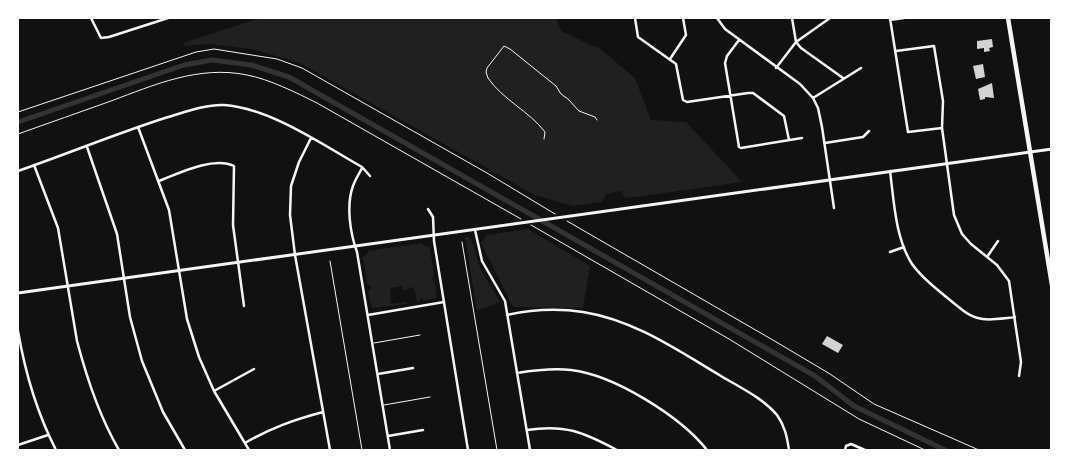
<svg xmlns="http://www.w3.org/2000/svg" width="1069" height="468" viewBox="0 0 1069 468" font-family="'Alegreya Sans',sans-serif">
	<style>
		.green { fill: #202020 }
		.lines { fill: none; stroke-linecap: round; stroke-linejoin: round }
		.canal { stroke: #333; stroke-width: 5 }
		.building { fill: #d3d3d3 }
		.path { stroke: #f5f5f5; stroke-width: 1 }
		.service { stroke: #f5f5f5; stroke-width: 1 }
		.minor { stroke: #f5f5f5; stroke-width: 2.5 }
		.tertiary { stroke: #f5f5f5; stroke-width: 3 }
		.primary { stroke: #f5f5f5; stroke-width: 4.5 }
	</style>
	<rect width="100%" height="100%" fill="#111"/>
	<path class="green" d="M261 18H556L561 31 600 49 635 78 651 120 686 122 742 182 629 198 624 197 621 191 606 194 605 198 601 202 573 206 535 195 300 63 251 49 209 44 184 46 183 43Z
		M528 229 590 266 583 308 513 307 481 243 487 235Z
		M465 237H469C475 245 476 257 480 267 485 279 494 290 500 302L477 311Z
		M422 243 423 245 430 248 434 276 432 278 433 281 435 282 437 298 423 301V299L419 300V302H417L414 287 403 290 402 286 390 288 391 304 406 302 407 304 372 308 368 291 371 289V286L367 284 363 257 368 253V251Z"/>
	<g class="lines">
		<path class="canal" d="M18 122 184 65 212 60 251 65 289 77 815 376 854 406 945 450"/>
	</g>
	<path class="building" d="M992 39 993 47 989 48 990 51 984 52V48L977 49V41Z
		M983 64 985 77 976 79 973 66Z
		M992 83 994 98 985 97V99L980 100 978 89Z
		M827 336 843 345 838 353 822 344Z"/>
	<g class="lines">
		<path class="path" d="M18 112 196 52 214 49 277 59 302 68 487 173 555 214
			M18 134C49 123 80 112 111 101 154 85 199 65 247 75 269 79 297 93 317 103L521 219
			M544 139 545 132C529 111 503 100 488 78L486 72 487 68 504 46 510 49 556 86 561 94 568 99 579 111 595 117 597 120
			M567 221 778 343 830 374 874 404 979 450
			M531 225 729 339 859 419 925 450"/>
		<path class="service" d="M462 242 497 450
			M330 261 362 450
			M374 343 420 335
			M384 405 430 397"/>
		<path class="minor" d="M91 18 101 38 109 37 168 18
			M635 18 638 37 676 64 683 100 687 102 748 93H753L784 116 789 140
			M717 18 725 29 800 84 813 98 818 108 822 127 834 208
			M792 18 796 42 801 48 843 78
			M890 18 908 132 942 128
			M890 20 904 18
			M739 40 727 56 725 63 739 147 741 148 802 138
			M896 51 934 46 943 101 942 128 954 215 962 234 971 244 997 265 1009 281 1021 362 1019 376
			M670 59 686 35 683 18
			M776 68 796 42 830 18
			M813 98 861 68
			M138 127 169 210 187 319 199 357 214 391 249 450
			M311 138 299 162 291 186 290 215 295 255 330 450
			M825 143 863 137 869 131
			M87 147 117 234 130 317 142 361 163 412 185 450
			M34 165 58 228 77 341C87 379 99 416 119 450
			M362 168C359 174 355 180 353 186 346 205 350 233 357 252L390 450
			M18 171C67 154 115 134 165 118 183 113 205 104 224 105 270 108 323 145 362 167L370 176
			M890 171C894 201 895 237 912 264 921 277 933 286 945 296 975 321 976 322 1015 317
			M159 181C179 173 214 156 234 166L233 225 244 306
			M428 209 433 217 434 241 468 450
			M475 230 482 261 505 301 530 450
			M890 252 904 247
			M987 257 998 241
			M368 315 444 302
			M507 315C534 309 556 308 583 312 634 320 677 350 721 376 739 387 763 398 777 415 785 426 787 437 789 450
			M18 331C25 372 37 413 56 450
			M517 373C536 370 552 368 571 370 614 375 680 416 707 450
			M378 374 413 368
			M214 391 254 369
			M527 430C565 424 583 432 617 450
			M388 436 423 430
			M245 443C271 428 293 420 323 412
			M18 445 48 435
			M845 450 846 446 851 444 865 450"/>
		<path class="tertiary" d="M18 293 1052 149"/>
		<path class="primary" d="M1008 18 1052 285"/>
	</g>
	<rect width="1069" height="468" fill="none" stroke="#ffffff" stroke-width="38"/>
</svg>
